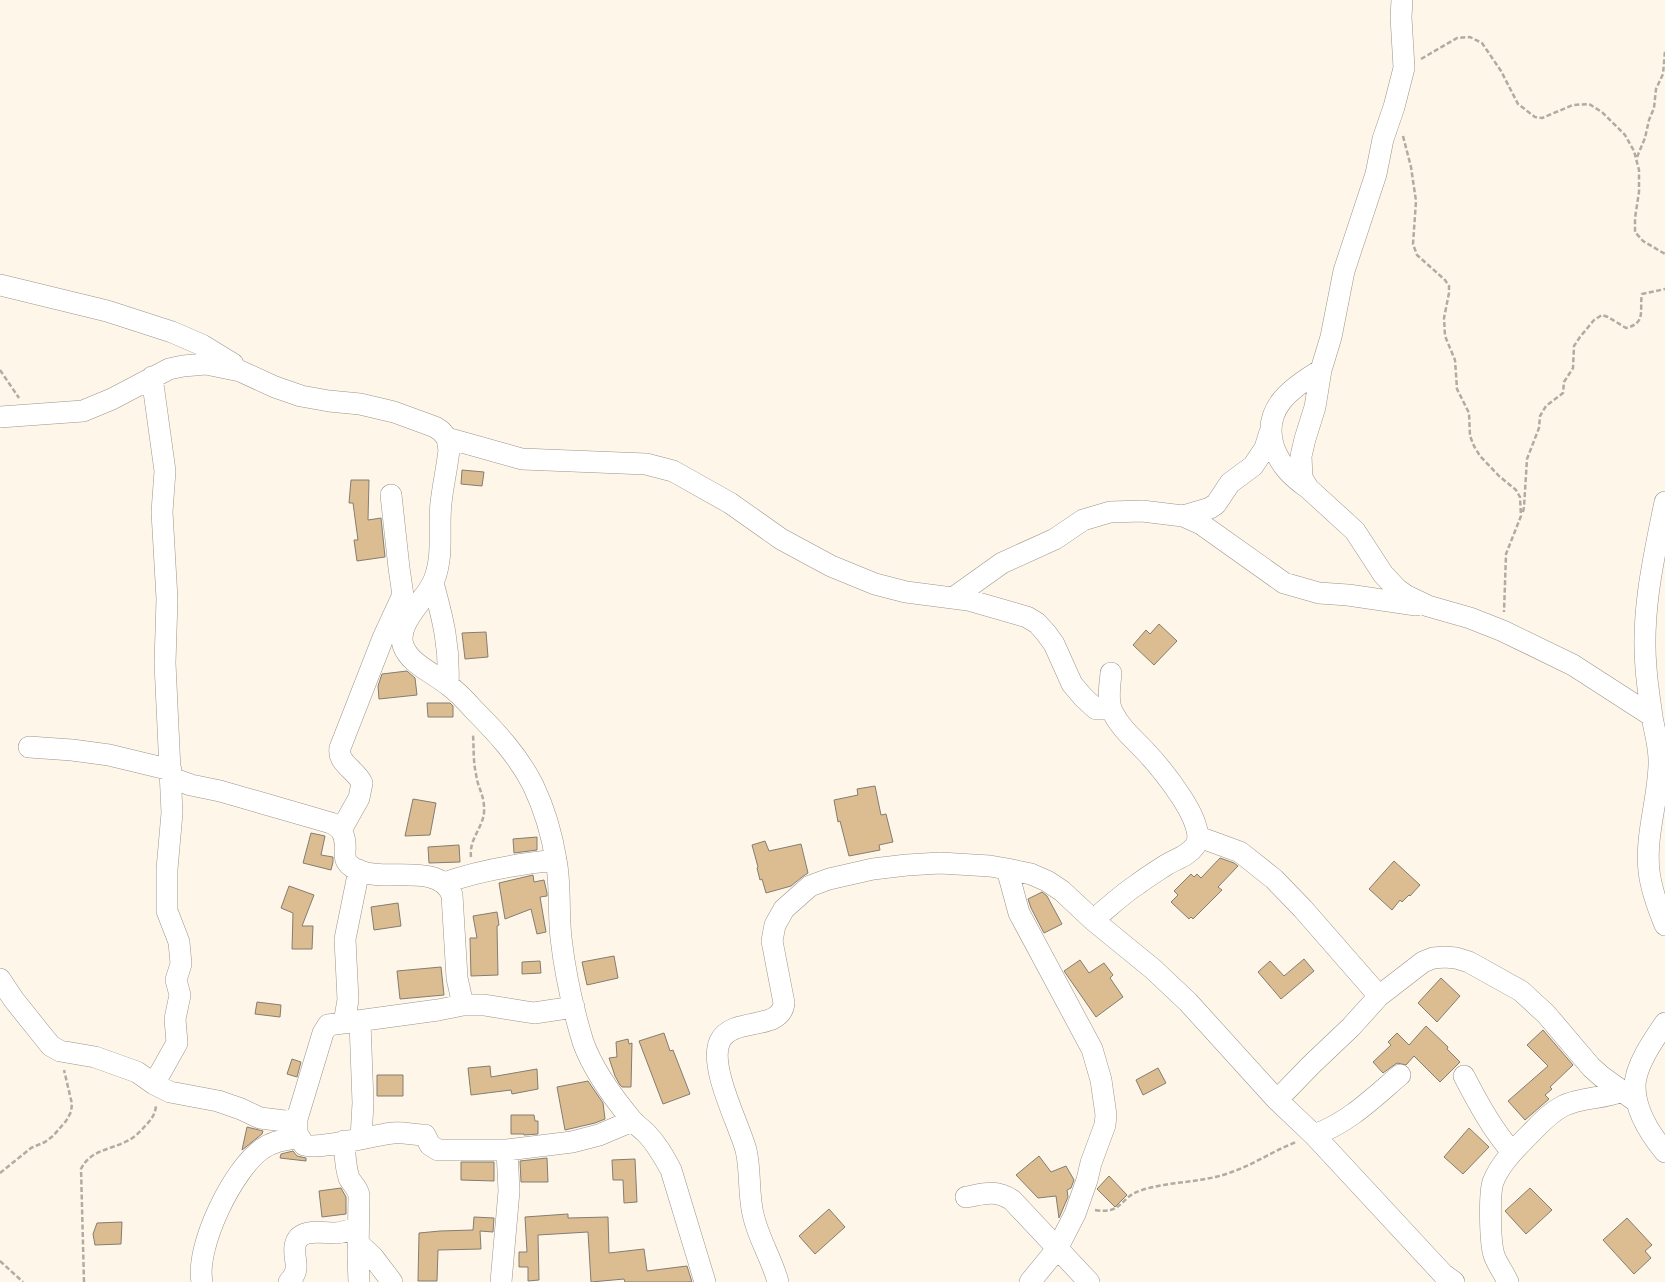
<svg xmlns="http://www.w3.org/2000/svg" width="1665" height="1282" viewBox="0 0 1665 1282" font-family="'Exo 2',sans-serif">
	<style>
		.building { fill: #dbbd91; stroke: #847d72 }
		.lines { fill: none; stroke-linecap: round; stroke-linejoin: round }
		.minor-casing { stroke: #9b9489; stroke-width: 22 }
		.path { stroke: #b2aba2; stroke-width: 2.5; stroke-dasharray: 5 2.5; stroke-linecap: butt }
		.minor { stroke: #fff; stroke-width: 21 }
	</style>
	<rect width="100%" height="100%" fill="#fff6ea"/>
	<path class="building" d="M462 470 484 472 482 486 461 484Z
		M351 480H369L368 520 381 518 385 557 357 561 354 540H358L353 503H349Z
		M1159 624 1177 641 1154 665 1133 645 1146 630 1150 634Z
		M486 632 488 657 465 659 462 633Z
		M407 671 415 678 417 695 379 699 378 686 382 674Z
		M427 703H450L453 706V717H428Z
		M875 786 881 815 886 814 893 842 879 845 880 850 849 856 840 821 838 822 834 800 858 795 857 789Z
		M413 799 436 803 430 835 405 836Z
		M311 833 325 836 321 855 333 857V862L331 870 303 863Z
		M537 837V850L514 853 513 839Z
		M765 841 769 851 801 844 808 873 802 877 791 886 766 893 762 879 760 880 757 868 758 867 752 845Z
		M459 845 460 862 429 863 428 847Z
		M1220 858 1234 863 1238 866 1218 887 1222 890 1193 919 1191 917 1189 919 1171 902 1178 895 1174 891 1191 874 1194 877 1197 874 1201 878Z
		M1394 861 1420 885 1410 896 1409 895 1402 902 1400 900 1392 910 1369 889Z
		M533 875 534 882 544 880 547 893V896L540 897 546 932 537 934 531 909 505 919 499 883Z
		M289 886 314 895 302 926H313L312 949H292L293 913 281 908Z
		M1042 892 1047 896 1062 924 1044 933 1031 908 1028 899Z
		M398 903 401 926 374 930 371 907Z
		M497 912 499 925 497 926 498 975 471 976 470 938H477L473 916Z
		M614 956 618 978 587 985 582 962Z
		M1304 959 1314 971 1281 999 1258 972 1270 961 1284 976Z
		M1080 960 1089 973 1104 963 1113 975 1110 978 1123 997 1096 1017 1064 971Z
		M540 961 541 973 522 974V962Z
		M441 967 444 995 400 999 397 971Z
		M1441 978 1460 996 1437 1022 1418 1003Z
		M257 1002 281 1005 280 1017 255 1014Z
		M1426 1026 1448 1047 1447 1049 1460 1062 1440 1082 1414 1056 1406 1065 1397 1063 1383 1073 1373 1062 1391 1045 1388 1042 1397 1033 1409 1045Z
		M1543 1030 1573 1065 1550 1087 1552 1089 1545 1095 1549 1099 1525 1120 1508 1101 1548 1066 1527 1045Z
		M664 1033 670 1051 673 1050 690 1094 663 1104 639 1041Z
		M628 1039 629 1044 632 1043 631 1087H622L620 1085 615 1076 609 1058 617 1057 616 1042Z
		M292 1059 301 1062 297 1077 287 1074Z
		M490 1066 491 1077 537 1069 538 1089 512 1094 511 1090 471 1095 468 1068Z
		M1158 1068 1166 1083 1143 1095 1136 1080Z
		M377 1075H403V1096H377Z
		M588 1081 603 1103 605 1119 595 1123 565 1130 557 1087Z
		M511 1115H534L535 1121H538V1134L524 1135V1134H511Z
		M247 1127 263 1131 262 1134 242 1150Z
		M1469 1128 1489 1147 1463 1174 1444 1157Z
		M293 1151 297 1156 306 1158V1161L280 1158 281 1154Z
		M1039 1156 1051 1172 1066 1166 1074 1180 1071 1188 1067 1190 1068 1197 1059 1218 1056 1196 1038 1198 1016 1175Z
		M547 1158 548 1182H521L520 1161Z
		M635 1159 637 1202 624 1203 623 1180H613L612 1160Z
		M461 1162H494V1181L461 1180Z
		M1109 1176 1127 1195 1115 1207 1097 1189Z
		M341 1188 346 1197V1214L322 1217 319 1191Z
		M1530 1188 1552 1210 1526 1234 1505 1211Z
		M829 1209 845 1227 815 1254 799 1236Z
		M568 1214V1218L608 1217 609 1253 644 1249 647 1271 687 1266 692 1282H625L624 1279 591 1282 588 1232 538 1235 539 1280 528 1281V1267H519V1252H527L525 1217Z
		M474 1217 494 1218 493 1232 480 1231 481 1249 438 1250 437 1281H418L419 1233 440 1231 473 1230Z
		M1627 1218 1652 1245 1645 1251 1651 1258 1634 1274 1603 1240Z
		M122 1222 121 1244 95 1245 93 1234 97 1223Z"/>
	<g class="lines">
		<defs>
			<path id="minor" d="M1402 0 1401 17 1404 68 1394 107 1383 139 1376 174 1344 271 1331 337 1321 370 1315 407 1305 439 1301 456 1302 478 1308 488 1355 531 1383 574 1397 589 1407 596 1428 606 1470 618 1503 631 1573 665 1652 716
				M0 285 107 311 172 332 202 345 233 364
				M152 377 165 471 162 512 167 599 165 663 172 813 167 869V911L179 942 181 964 176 980 180 995 175 1019 177 1043 154 1084
				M0 417 83 411 112 399 169 369 183 366 206 364 240 371 275 387 301 396 329 401 360 404 394 412 435 427 441 431 447 438 449 450C447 468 443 485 441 503 438 529 444 555 434 580 427 599 396 622 403 645 409 664 434 673 448 685 458 692 467 702 475 711 498 734 518 756 533 785 544 808 552 835 556 860 561 885 558 912 561 938 565 973 573 1009 583 1042 593 1070 612 1096 631 1119 635 1124 641 1128 646 1133 657 1144 664 1157 671 1170L705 1282
				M447 438 522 459 646 464 673 471 730 503 781 539 831 566 875 584 906 592 968 600 1027 617 1037 623 1046 633 1054 644 1072 684 1083 697 1096 709H1111
				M1308 488C1292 477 1281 466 1274 448 1261 409 1291 388 1321 370
				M391 495 399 568 405 609
				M1665 502C1654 556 1641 612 1646 668 1647 684 1650 701 1652 717 1655 733 1660 749 1659 765 1658 801 1645 836 1649 871 1651 890 1658 908 1665 925
				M1183 516 1210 508 1216 504 1230 483 1253 466 1265 448 1270 432
				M433 583C443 619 450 647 448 685
				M953 598 1002 563 1055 539 1083 520 1110 512 1142 511 1183 516 1201 524 1284 583 1319 593 1348 595 1416 605
				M29 747 72 750 109 755 171 770
				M171 778 191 785 220 791 331 823C335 825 340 828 342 832 352 850 333 862 363 872 389 881 440 863 452 895L457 978 463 1005
				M341 830 359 798 362 783C356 770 337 763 340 748L383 638 402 597
				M1199 837 1240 852 1274 879 1303 909 1379 996
				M1007 869 1019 913 1092 1049 1101 1080 1106 1115 1105 1125 1091 1163 1087 1180 1075 1214 1057 1249 1030 1282
				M444 883C480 870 518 864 556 860
				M1093 920C1108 908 1122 894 1138 884 1147 877 1157 871 1166 865 1176 859 1188 856 1195 846 1210 826 1160 767 1146 752 1134 739 1120 728 1112 711 1107 700 1110 685 1111 673
				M0 979 14 1000 42 1035 51 1046 60 1051 95 1057 137 1072 154 1084 170 1092 218 1101 241 1109 260 1118 285 1121 297 1119
				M574 1007 534 1013 484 1005H463L438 1010 328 1025 323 1033 297 1119V1133L304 1145C320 1150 373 1135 393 1133 404 1132 414 1135 425 1135L430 1145 438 1150H507L572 1142 599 1135 632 1121
				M360 1022 363 1103 361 1138
				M344 1023 348 1000 345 939 359 870
				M1665 1023C1654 1039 1635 1066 1635 1086 1635 1110 1650 1134 1665 1152
				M1464 1076C1478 1103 1492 1129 1512 1152
				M1277 1100 1311 1065 1351 1027 1379 996 1423 962 1433 958 1445 957 1456 958 1469 962 1521 991 1546 1014 1591 1067 1601 1076 1637 1102
				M1314 1135C1348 1123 1373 1098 1400 1075
				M344 1141C345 1153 345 1166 349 1178 352 1184 357 1187 359 1195L358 1256 359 1282
				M966 1197C984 1194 995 1189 1012 1200L1089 1282
				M358 1243 373 1257 392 1282
				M202 1282C195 1247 233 1169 262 1149 273 1141 285 1139 298 1138
				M289 1282C302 1268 293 1261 295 1246 298 1227 323 1233 335 1233 343 1233 350 1230 357 1227
				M501 1282 509 1191 507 1150
				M778 1282C772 1259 758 1238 753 1214 748 1193 751 1171 746 1150 739 1124 708 1066 720 1041 732 1016 781 1032 784 1003L772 941 775 925 784 909 810 886 829 879 873 869 907 865 940 863 990 866 1007 869 1031 874 1047 881 1062 891 1093 920 1153 969 1188 1002 1277 1100 1314 1135 1443 1274 1454 1282
				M1508 1282C1504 1273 1497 1264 1494 1255 1490 1243 1489 1194 1493 1182 1500 1164 1515 1149 1528 1136 1539 1125 1549 1113 1563 1106 1581 1097 1603 1099 1622 1091"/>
		</defs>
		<use href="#minor" class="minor-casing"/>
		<path class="path" d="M1421 59 1457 38 1470 37 1482 43 1501 71 1518 104 1535 117 1542 118 1573 105 1589 104 1602 112 1625 135 1634 151 1639 170V192L1635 218V232L1643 241 1665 254
			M1403 136 1411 167 1416 201 1413 244 1417 255 1445 280 1449 286V293L1444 318 1445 336 1455 360 1457 389 1469 413 1470 436 1474 446 1480 456 1499 476 1516 490 1520 497 1521 516 1506 554 1504 612
			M1637 157 1645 138 1649 120 1654 108 1656 89 1663 74 1665 51
			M0 370 19 398
			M1523 512 1524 507 1527 459 1539 428 1540 416 1546 406 1563 393 1564 382 1573 368 1574 346 1580 337 1594 320 1602 315 1608 317 1626 328C1647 323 1639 310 1642 294L1665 289
			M471 857C469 839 482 829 484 813 485 794 478 790 476 774 473 761 474 748 473 735
			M0 1173 31 1148 45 1142 53 1136 66 1121 71 1112 72 1104 64 1070
			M1095 1210C1123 1215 1120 1196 1142 1190 1170 1181 1201 1183 1229 1173 1253 1165 1273 1151 1296 1142
			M0 1261 23 1282
			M84 1282 81 1169C90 1150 110 1150 127 1141 134 1138 140 1132 145 1126 151 1120 155 1115 156 1106"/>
		<use href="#minor" class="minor"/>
	</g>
</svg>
